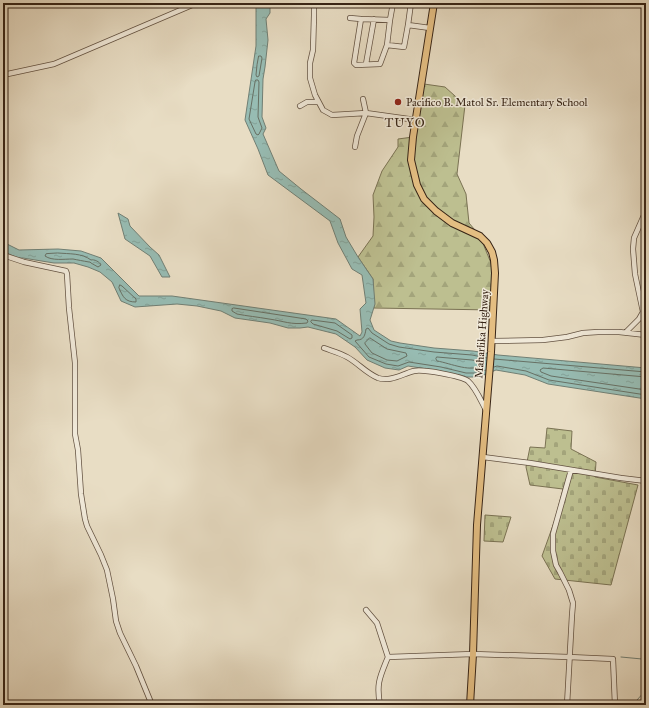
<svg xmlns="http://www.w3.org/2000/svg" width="649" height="708" viewBox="0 0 649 708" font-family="'IM FELL Great Primer',serif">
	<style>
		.forest { fill: url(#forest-firs); stroke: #7a7253 }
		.cemetery { fill: url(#cemetery-stones); stroke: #7a7253 }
		.water { fill: url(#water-ripples); stroke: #717f74 }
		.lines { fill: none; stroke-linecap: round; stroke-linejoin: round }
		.shore { stroke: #677064; stroke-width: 1 }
		.stream { stroke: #717f74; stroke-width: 1 }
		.minor-casing { stroke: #635242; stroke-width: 6 }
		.highway-casing { stroke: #372416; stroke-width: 8 }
		.minor { stroke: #f0e9d9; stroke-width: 4.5 }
		.highway { stroke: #e4be82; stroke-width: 6 }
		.poi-dot { fill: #8f2418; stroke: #f0e9d9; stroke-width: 1.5 }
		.labels { text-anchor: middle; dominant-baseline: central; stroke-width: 3; stroke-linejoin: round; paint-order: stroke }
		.poi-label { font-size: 11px; fill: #372416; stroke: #f0e9d9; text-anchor: start }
		.street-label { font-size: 11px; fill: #372416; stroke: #f0e9d9 }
		.quarter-label { font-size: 13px; letter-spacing: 1px; fill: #372416; stroke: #f0e9d9 }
	</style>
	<defs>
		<pattern id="forest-firs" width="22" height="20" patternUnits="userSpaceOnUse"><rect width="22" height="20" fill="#bdbf90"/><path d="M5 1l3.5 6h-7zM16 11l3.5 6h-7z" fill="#a3a47b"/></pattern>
		<pattern id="cemetery-stones" width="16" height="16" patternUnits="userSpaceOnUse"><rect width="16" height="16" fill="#bdbf90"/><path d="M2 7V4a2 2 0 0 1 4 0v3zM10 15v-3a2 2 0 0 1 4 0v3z" fill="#a3a47b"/></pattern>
		<pattern id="water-ripples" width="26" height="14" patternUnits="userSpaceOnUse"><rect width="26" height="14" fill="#97bcb3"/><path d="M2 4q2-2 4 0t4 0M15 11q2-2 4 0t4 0" fill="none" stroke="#83a199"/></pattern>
	</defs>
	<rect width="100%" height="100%" fill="#e8ddc4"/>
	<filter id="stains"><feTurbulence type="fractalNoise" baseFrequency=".005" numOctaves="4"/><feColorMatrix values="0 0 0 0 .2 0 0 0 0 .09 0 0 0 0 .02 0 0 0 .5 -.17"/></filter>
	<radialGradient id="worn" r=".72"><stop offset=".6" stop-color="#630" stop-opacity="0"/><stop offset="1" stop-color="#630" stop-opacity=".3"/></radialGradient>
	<path class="forest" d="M424 84 445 87 465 105 457 174 466 194 469 223 480 236 495 273 493 310 374 308 373 279 358 257 373 236 374 217 373 195 382 171 398 147V139L413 137Z"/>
	<path class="cemetery" d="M547 428 572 431 571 449 596 462 595 477 638 485 611 585 555 579 542 556 556 517 563 489 530 485 526 467 530 447 545 448Z
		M485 515 511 517 503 542 484 541Z"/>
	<path class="water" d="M256 3H270V13L266 19 268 40 265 67 263 79 262 117 266 128 263 134 279 171 301 189 340 219 346 237 358 257 373 279 375 304 370 320 374 330 391 341 400 343 434 348 473 351 498 355 646 368V399L548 384 525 375 496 370 479 377H466L440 371 408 366 399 370 385 368 367 360 355 347 336 334 308 327 300 328H288L270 323 235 318 221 311 197 306 177 304 135 307 121 301 112 282 100 272 88 267 74 263H54L23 258H17L3 251V242L19 250 58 249 81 251 101 258 139 296H172L336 319 360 336 362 332 360 309 366 303 362 275 352 269 338 243 330 221 268 175 258 149 245 120 256 46Z
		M118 213 128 219 130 226 150 247 159 255 170 277H162L150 256 125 239Z"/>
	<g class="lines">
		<path class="shore" d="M259 56H261L262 58 259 76 257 77 256 75 257 65Z
			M256 80H258L259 82 258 117 262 128 259 134 258 135 256 134 249 119 255 82Z
			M58 253C69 254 82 253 91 260 94 259 100 262 101 265L98 267 91 263 90 262H89C83 261 78 260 73 259 64 259 52 261 45 256L46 254Z
			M120 285 122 286 136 299V302C125 302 123 297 119 288Z
			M234 308 306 319 308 321 307 323C290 325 284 321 269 319 258 317 247 316 237 314L232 311V309Z
			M312 320 335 323 352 335V338L350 339 337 331 313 324 311 322Z
			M370 338 387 349 406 353 407 356 397 361 387 360 372 353 365 344V343Z
			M437 357 472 360 483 362 484 364C473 374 450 363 437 361L436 359Z
			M494 359 646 372
			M494 367 497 366 526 371 549 380 646 395
			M486 370 478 373H466L441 367 409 362 398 366 386 364 369 357 355 341 357 340C364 340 365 335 366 329L368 328 372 333 389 344 399 347 434 352 472 355 487 358
			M646 377 543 368 540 370 541 372 551 376 646 390"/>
		<path class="stream" d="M621 657 642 659 646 662
			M638 705 637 700 646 690"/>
		<defs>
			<path id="minor" d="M313 3 314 5V15L313 50 310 63V78L315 95 323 110 332 115 366 113 416 120
				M350 18 361 19
				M361 19 390 20 387 45 380 64 356 65 354 63Z
				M390 20 393 3
				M408 25 411 3
				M387 45 404 47 408 25 430 28
				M366 64 374 19
				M3 75 54 64 197 3
				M300 106 307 102H318
				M355 147 357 136 366 113 363 99
				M3 255 24 262 66 271 67 274 69 308 75 363V434L78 450 81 494 85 519 87 526 101 555 107 570 113 599 116 621 120 633 136 666 152 705
				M626 332 639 319 643 312 635 274 633 249 634 238 645 213 646 209
				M492 341 543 340 567 337 583 333 598 332H619L646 335
				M324 348C332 351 340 353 347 357 358 363 366 373 378 378 391 382 402 374 414 371 423 369 461 376 468 381 476 388 481 401 486 410
				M483 457 530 463 621 478 646 481
				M366 610 377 623 388 657C380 677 376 683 380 705
				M388 657 473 654 569 657 613 659 615 705
				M567 705 572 615 573 603 569 590 560 572 556 565 553 551V534L571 470"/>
			<path id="highway" d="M434 3 413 137 411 160 417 185 424 199 436 211 452 223 480 236 487 243 492 252 494 260 495 273 491 352 477 525 473 654 470 705"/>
		</defs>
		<use href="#minor" class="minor-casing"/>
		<use href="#highway" class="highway-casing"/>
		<use href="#minor" class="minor"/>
		<use href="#highway" class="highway"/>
	</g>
	<circle class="poi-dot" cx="398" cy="102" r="4"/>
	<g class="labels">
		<g class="poi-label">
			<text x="406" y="102">Pacifico B. Matol Sr. Elementary School</text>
		</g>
		<g class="street-label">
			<text transform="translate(482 334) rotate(-86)">Maharlika Highway</text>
		</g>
		<g class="quarter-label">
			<text x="405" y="123">TUYO</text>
		</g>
	</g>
	<rect width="649" height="708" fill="none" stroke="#e8ddc4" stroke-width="16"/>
	<rect x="4" y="4" width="641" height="700" fill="none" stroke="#372416" stroke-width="2"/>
	<rect x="8" y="8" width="633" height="692" fill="none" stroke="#372416"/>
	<rect width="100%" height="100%" filter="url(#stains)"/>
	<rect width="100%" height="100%" fill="url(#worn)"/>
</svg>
